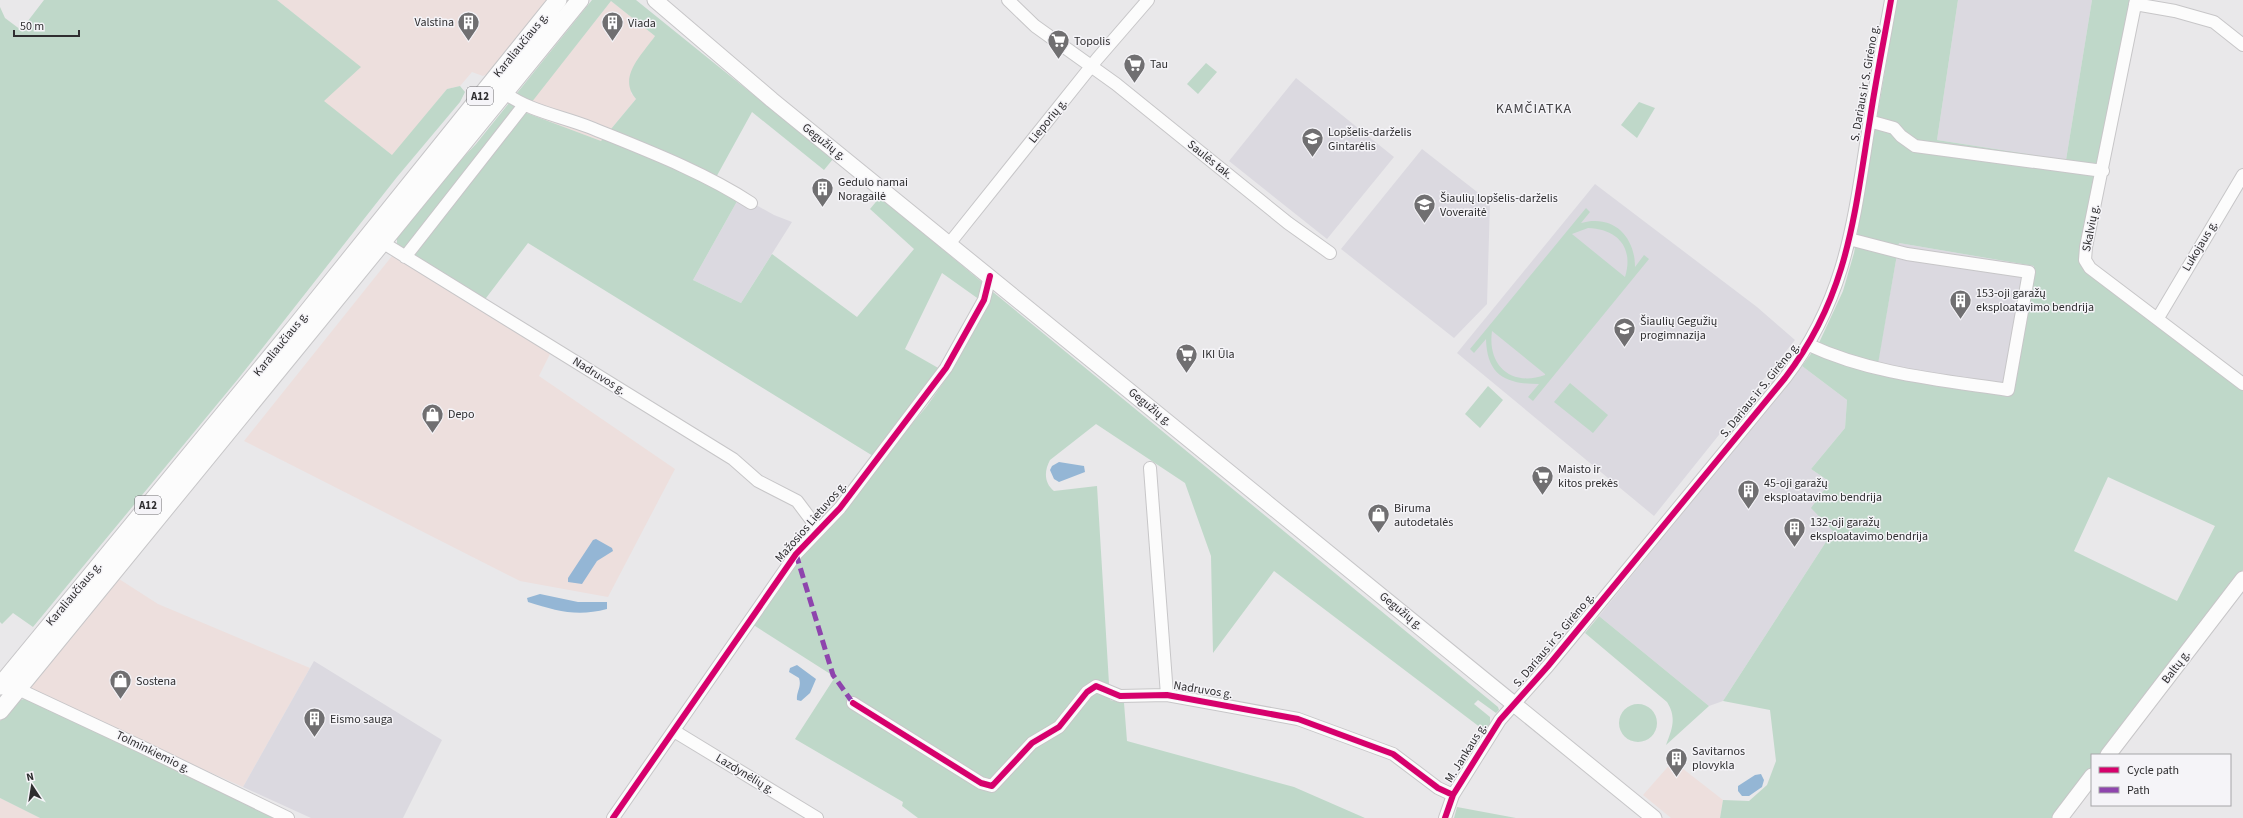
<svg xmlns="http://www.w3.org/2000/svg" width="2243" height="818" viewBox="0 0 2243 818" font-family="'Source Sans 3',sans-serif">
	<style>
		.commercial { fill: #eddfdd }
		.built { fill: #dbd9e0 }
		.green { fill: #bfd8c9; fill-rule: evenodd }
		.water { fill: #94b6d5 }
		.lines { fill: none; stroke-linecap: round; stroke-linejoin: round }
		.minor-casing { stroke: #c7c6c8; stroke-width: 14 }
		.major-casing { stroke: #c7c6c8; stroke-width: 17 }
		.highway-casing { stroke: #c7c6c8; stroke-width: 19 }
		.minor { stroke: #fcfcfc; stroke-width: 12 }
		.major { stroke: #fcfcfc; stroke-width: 15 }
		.highway { stroke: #fcfcfc; stroke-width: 17 }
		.quiet { stroke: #8e44ad; stroke-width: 5; stroke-dasharray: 10 5; stroke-linecap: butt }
		.cycleway-casing { stroke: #f5f4f8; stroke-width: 8 }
		.cycleway { stroke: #d6006c; stroke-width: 6 }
		.labels { text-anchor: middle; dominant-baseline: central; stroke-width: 3; stroke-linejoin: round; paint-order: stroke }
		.shield { fill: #f5f4f8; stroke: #6a696c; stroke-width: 1 }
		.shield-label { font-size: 11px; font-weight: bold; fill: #2f2e30 }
		.poi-label { font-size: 12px; fill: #2f2e30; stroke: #f5f4f8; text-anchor: start }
		.street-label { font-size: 12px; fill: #2f2e30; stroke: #f5f4f8 }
		.quarter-label { font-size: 14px; letter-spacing: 1px; fill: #424144; stroke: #f5f4f8 }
	</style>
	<rect width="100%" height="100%" fill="#e9e8ea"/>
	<path class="commercial" d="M277 0H548L487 74 483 76 472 72 460 86 447 89 393 156 323 101 360 67Z
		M611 1 655 36 648 46 631 93 636 99 601 141 523 112Z
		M396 251 553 348 539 376 675 469 608 597 520 581 244 441Z
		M116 577 158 604 310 668 243 787 122 733 26 686Z
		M1673 761 1723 800 1720 818H1671L1643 795Z
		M0 798 40 818H0Z"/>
	<path class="built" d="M1958 0H2092L2066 160 1937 140Z
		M1296 78 1394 157 1327 239 1229 161Z
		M1422 149 1490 202 1487 304 1454 338 1341 249Z
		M1595 184 1757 307 1795 340 1654 516 1457 353Z
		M740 196 774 215 792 222 741 303 693 280Z
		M1899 243 2034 266 2011 395 1876 373Z
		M1802 366 1847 400 1845 428 1811 469 1830 482 1833 531 1723 701 1709 706 1599 616Z
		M314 661 442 740 403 818H311L243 787Z"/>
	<path class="green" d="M44 0H277L361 67 324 101 392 155 447 89 460 86 465 92 460 102 397 177 238 379 33 627 13 613 2 624 0 622V7L5 18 21 30Z
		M592 0H636L833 159 824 170 752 112 714 181 740 196 693 280 741 303 772 254 857 317 914 249 870 209 880 197 983 283 980 300 942 273 905 349 940 369 873 456 528 243 483 302 401 249 397 244V235L425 198 476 144ZM611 1 655 36C642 55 617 77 636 99L601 141 524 112Z
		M1897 0H1958L1937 140 2066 160 2092 0H2133L2082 259 2243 389V570L2101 755H2092V767L2053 818H1720L1723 800 1749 801 1767 785 1776 761 1770 710 1723 701 1833 531 1811 508 1830 482 1811 469 1845 428 1847 400 1802 366 1813 351 1841 364 1853 367 2011 395 2034 266 1899 243 1878 364 1818 345 1843 291 1854 253ZM2108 477 2215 526 2177 601 2074 551Z
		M1206 63 1217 72 1198 94 1187 84Z
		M1639 102 1655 108 1637 138 1621 125Z
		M1586 208 1590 212 1581 223C1613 214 1635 236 1635 267L1644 255 1649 259 1533 401 1528 397 1539 384C1505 384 1487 375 1486 339L1474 353 1470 349ZM1588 228C1618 229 1634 248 1625 277L1572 234ZM1492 331 1545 374V375C1512 387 1487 366 1492 331Z
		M993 292 1498 707 1499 710 1496 713 1478 700 1474 704 1490 717V725L1485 731 1274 571 1213 653 1211 556 1185 483 1096 424 1050 460C1044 471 1044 483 1054 491L1097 486 1110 700 1124 703 1127 741 1294 787 1365 818H918L902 806 903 802 795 739 835 677 752 624 793 565 927 406 948 376Z
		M1570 383 1608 415 1593 433 1554 402Z
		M1488 386 1503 400 1480 428 1465 414Z
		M1599 616 1709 706 1666 745C1672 729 1677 718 1667 702L1585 633Z
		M24 699 34 700 278 818H40L0 798V721L16 701Z
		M1619 723a19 19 0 1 1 38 0a19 19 0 1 1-38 0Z
		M1457 807 1516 818H1454Z"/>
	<path class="water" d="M1059 462 1084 466 1085 472 1059 482 1054 479 1050 470 1052 466Z
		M596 539 612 548 613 551 597 561 582 584 568 582V578L593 540Z
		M540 594 578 602H607V609C577 617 557 611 528 602L527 598Z
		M797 665 816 679 810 693 801 701 797 700C796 692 802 687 799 678L789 672 790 668Z
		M1761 774 1764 780 1762 787 1749 796H1742L1738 791V786L1755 775Z"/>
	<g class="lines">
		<defs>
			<path id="minor" d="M1008 0 1035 26 1116 84 1288 223 1330 253
				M2136 0 2086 247 2085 260 2090 268 2243 384
				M2135 4 2175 11 2214 22 2243 45
				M505 93C529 111 561 116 589 127 643 149 702 171 751 203
				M1869 121 1894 128 1901 136 1915 146 2103 171
				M377 239 733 459 758 481 797 501 818 529
				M949 244 1097 59 1148 0
				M405 257 524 105
				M2158 318 2243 175
				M1809 345C1871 374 1941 380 2008 390L2029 272 1907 254 1849 239
				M1150 468 1167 695
				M18 689 142 747 288 818
				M853 703 981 783 992 786 1032 743 1059 727 1087 692 1096 686 1120 696 1167 695 1298 719 1393 754 1438 788 1453 795
				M674 731 817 818
				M613 818 796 554 840 508 946 368 984 300 990 276
				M1445 818 1453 795 1500 720 1548 666 1785 378C1848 296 1854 217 1870 119 1876 79 1884 40 1891 0"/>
			<path id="major" d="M655 0 772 100 1654 818
				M2108 755 2243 579
				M2060 818 2092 776"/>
			<path id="highway" d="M0 686 296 326 558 0
				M0 711 580 0"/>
		</defs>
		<use href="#minor" class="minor-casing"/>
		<use href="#major" class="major-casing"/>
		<use href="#highway" class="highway-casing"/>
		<use href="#minor" class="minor"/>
		<use href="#major" class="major"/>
		<use href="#highway" class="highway"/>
		<path class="quiet" d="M796 554 833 675 853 703"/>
		<defs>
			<path id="cycleway" d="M853 703 981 783 992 786 1032 743 1059 727 1087 692 1096 686 1120 696 1167 695 1298 719 1393 754 1438 788 1453 795
				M613 818 796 554 840 508 946 368 984 300 990 276
				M1445 818 1453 795 1500 720 1548 666 1785 378C1848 296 1854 217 1870 119 1876 79 1884 40 1891 0"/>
		</defs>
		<use href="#cycleway" class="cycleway-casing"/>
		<use href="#cycleway" class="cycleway"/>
	</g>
	<defs>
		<symbol id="building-pin" viewBox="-11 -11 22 30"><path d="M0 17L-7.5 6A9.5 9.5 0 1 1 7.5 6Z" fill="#706f71" stroke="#f5f4f8"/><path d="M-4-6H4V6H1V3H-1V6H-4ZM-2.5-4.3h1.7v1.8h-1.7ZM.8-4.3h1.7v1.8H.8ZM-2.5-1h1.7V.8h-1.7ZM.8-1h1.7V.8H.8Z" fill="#fff"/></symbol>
		<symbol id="supermarket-pin" viewBox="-11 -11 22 30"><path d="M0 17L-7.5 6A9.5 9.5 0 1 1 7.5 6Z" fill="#706f71" stroke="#f5f4f8"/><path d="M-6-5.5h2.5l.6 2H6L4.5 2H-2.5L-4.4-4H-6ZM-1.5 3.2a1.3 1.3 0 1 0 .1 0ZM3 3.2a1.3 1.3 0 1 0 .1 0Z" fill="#fff"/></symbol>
		<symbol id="school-pin" viewBox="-11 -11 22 30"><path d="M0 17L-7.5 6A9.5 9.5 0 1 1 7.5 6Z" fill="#706f71" stroke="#f5f4f8"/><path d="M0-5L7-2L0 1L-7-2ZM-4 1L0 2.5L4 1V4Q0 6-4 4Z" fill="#fff"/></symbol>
		<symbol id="shop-pin" viewBox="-11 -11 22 30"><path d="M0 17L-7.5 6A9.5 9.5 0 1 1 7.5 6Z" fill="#706f71" stroke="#f5f4f8"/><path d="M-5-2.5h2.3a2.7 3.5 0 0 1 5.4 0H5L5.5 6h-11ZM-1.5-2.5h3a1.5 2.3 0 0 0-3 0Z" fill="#fff"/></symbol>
	</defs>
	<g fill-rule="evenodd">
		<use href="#building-pin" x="456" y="10" width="25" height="34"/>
		<use href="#building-pin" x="600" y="10" width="25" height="34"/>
		<use href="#supermarket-pin" x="1046" y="28" width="25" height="34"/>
		<use href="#supermarket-pin" x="1122" y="52" width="25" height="34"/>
		<use href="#school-pin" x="1300" y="126" width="25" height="34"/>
		<use href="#building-pin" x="810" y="176" width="25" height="34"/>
		<use href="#school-pin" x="1412" y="192" width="25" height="34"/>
		<use href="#building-pin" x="1948" y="288" width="25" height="34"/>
		<use href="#school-pin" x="1612" y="316" width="25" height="34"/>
		<use href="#supermarket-pin" x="1174" y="342" width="25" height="34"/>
		<use href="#shop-pin" x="420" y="402" width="25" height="34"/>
		<use href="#supermarket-pin" x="1530" y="464" width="25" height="34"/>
		<use href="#building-pin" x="1736" y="478" width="25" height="34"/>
		<use href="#shop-pin" x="1366" y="502" width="25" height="34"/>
		<use href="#building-pin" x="1782" y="516" width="25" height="34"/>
		<use href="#shop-pin" x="108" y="668" width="25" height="34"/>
		<use href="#building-pin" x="302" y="706" width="25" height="34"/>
		<use href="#building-pin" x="1664" y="746" width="25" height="34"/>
	</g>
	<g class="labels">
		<g class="shield">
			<rect x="467" y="87" width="26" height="18" rx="3"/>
			<rect x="135" y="496" width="26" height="18" rx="3"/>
		</g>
		<g class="shield-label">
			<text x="480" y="96">A12</text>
			<text x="148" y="505">A12</text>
		</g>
		<g class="poi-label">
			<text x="454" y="22" text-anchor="end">Valstina</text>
			<text x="628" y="23">Viada</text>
			<text x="1074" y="41">Topolis</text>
			<text x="1150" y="64">Tau</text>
			<text x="1328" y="132">Lopšelis-darželis<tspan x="1328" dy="14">Gintarėlis</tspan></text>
			<text x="838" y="182">Gedulo namai<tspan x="838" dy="14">Noragailė</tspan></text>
			<text x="1440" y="198">Šiaulių lopšelis-darželis<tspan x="1440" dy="14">Voveraitė</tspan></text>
			<text x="1976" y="293">153-oji garažų<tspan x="1976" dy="14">eksploatavimo bendrija</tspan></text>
			<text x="1640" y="321">Šiaulių Gegužių<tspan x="1640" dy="14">progimnazija</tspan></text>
			<text x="1202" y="354">IKI Ūla</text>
			<text x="448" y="414">Depo</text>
			<text x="1558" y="469">Maisto ir<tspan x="1558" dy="14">kitos prekės</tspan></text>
			<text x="1764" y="483">45-oji garažų<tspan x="1764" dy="14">eksploatavimo bendrija</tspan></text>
			<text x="1394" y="508">Biruma<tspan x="1394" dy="14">autodetalės</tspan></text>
			<text x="1810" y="522">132-oji garažų<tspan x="1810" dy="14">eksploatavimo bendrija</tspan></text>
			<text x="136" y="681">Sostena</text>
			<text x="330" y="719">Eismo sauga</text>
			<text x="1692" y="751">Savitarnos<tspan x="1692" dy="14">plovykla</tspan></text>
		</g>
		<g class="street-label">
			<text transform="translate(521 45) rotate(-51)">Karaliaučiaus g.</text>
			<text transform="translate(1865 83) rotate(-80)">S. Dariaus ir S. Girėno g.</text>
			<text transform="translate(1048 121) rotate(-51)">Lieporių g.</text>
			<text transform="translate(824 142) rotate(38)">Gegužių g.</text>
			<text transform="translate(1210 160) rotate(39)">Saulės tak.</text>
			<text transform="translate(2091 228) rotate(-79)">Skalvių g.</text>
			<text transform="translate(2200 246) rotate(-59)">Lukojaus g.</text>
			<text transform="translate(281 344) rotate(-51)">Karaliaučiaus g.</text>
			<text transform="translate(599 376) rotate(32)">Nadruvos g.</text>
			<text transform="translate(1760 390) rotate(-51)">S. Dariaus ir S. Girėno g.</text>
			<text transform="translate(1150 407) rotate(39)">Gegužių g.</text>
			<text transform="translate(811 522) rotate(-49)">Mažosios Lietuvos g.</text>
			<text transform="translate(74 594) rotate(-50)">Karaliaučiaus g.</text>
			<text transform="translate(1401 611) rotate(39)">Gegužių g.</text>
			<text transform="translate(1554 640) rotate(-50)">S. Dariaus ir S. Girėno g.</text>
			<text transform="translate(2176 667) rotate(-53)">Baltų g.</text>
			<text transform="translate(1203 690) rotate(9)">Nadruvos g.</text>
			<text transform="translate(153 752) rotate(26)">Tolminkiemio g.</text>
			<text transform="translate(1466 753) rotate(-58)">M. Jankaus g.</text>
			<text transform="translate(745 774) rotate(31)">Lazdynėlių g.</text>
		</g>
		<g class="quarter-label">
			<text x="1534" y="109">KAMČIATKA</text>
		</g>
	</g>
	<rect x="2091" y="754" width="140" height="52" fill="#f5f4f8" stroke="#a6a5a8"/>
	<rect x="2099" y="767" width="20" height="6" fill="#d6006c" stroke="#a6a5a8"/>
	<text x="2127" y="774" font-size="12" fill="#2f2e30">Cycle path</text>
	<rect x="2099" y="787" width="20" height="6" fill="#8e44ad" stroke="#a6a5a8"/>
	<text x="2127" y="794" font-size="12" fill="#2f2e30">Path</text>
	<g transform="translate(32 786) rotate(348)" stroke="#f5f4f8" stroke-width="3" paint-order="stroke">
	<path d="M0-3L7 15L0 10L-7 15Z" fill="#2f2e30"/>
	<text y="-6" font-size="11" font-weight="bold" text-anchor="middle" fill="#2f2e30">N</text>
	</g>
	<path d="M14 30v6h65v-6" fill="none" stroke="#2f2e30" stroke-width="2"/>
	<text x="20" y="30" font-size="12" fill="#2f2e30" stroke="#f5f4f8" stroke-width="3" paint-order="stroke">50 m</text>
</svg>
